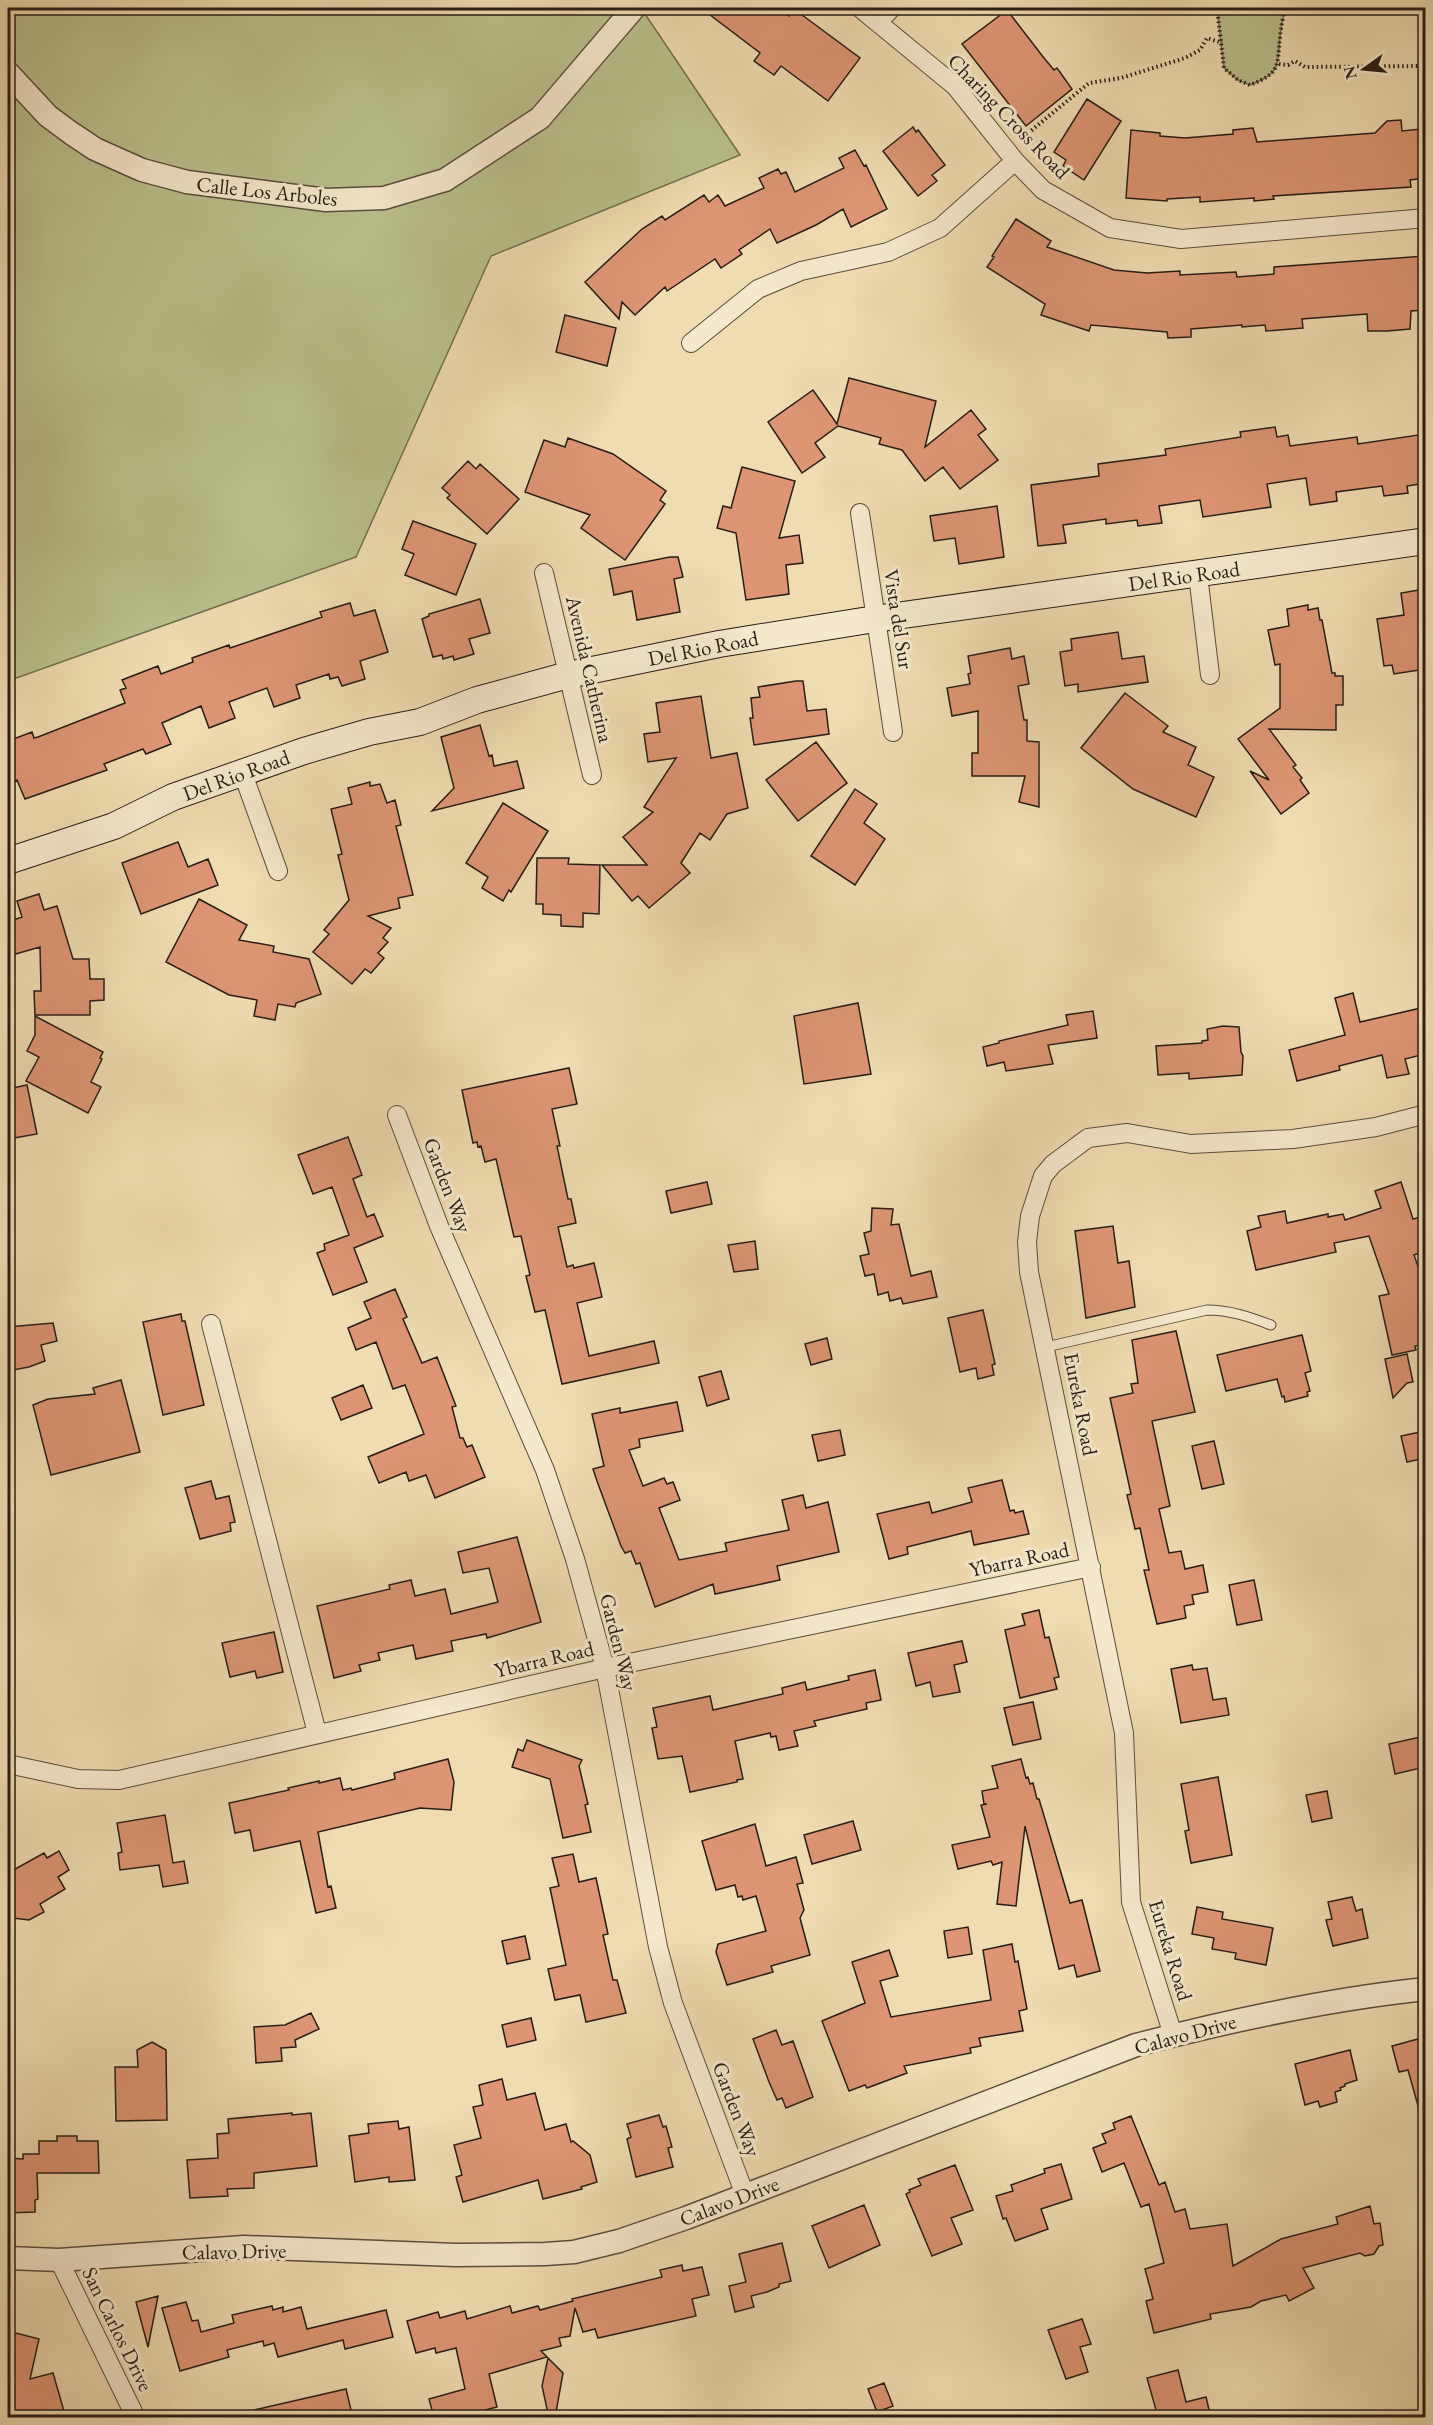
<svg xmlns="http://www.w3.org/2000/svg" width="1433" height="2425" viewBox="0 0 1433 2425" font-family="'EB Garamond',serif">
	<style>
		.green { fill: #b9c08c; stroke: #706e51; stroke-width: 1.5 }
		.building { fill: #dd9573; stroke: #281d16; stroke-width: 1.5 }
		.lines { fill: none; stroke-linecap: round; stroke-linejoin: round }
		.service-casing { stroke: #5a4d3c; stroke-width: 11 }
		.minor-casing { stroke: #5a4d3c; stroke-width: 20 }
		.tertiary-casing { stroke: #5a4d3c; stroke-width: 25 }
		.secondary-casing { stroke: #281d16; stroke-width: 28 }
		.path { stroke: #281d16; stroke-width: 4; stroke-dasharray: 1.5 3; stroke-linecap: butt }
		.service { stroke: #f5e8cc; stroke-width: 9 }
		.minor { stroke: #f5e8cc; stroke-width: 18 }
		.tertiary { stroke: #f5e8cc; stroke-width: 22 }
		.secondary { stroke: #f5e8cc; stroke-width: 26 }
		.labels { text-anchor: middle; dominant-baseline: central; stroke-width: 6; stroke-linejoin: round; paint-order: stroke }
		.street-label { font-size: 21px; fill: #281d16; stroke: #f5e8cc }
	</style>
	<rect width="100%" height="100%" fill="#efdcb0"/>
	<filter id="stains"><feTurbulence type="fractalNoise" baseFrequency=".00333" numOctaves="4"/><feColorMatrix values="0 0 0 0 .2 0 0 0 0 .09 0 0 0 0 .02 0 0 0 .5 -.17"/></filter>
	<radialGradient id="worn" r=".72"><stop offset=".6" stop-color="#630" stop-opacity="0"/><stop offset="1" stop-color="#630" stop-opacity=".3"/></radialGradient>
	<path class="green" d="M8 8H641L740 155 491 256 356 557 8 681Z
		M1217 8H1285C1283 17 1281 27 1280 37 1277 66 1281 73 1250 85L1238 80 1224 68Z"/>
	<path class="building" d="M701 8H779L789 16 794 9 860 58 828 101 781 66 774 75 754 61 760 53Z
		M1007 10 1044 58 1054 70 1057 68 1072 89 1026 126 962 44Z
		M1087 99 1121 121 1084 180 1063 166 1066 160 1054 152Z
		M1401 120 1402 131 1421 129 1423 135 1425 178 1410 180 1411 187 1273 196 1274 199 1254 201V198L1200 202V197L1167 199V201L1126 198 1131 130 1160 133V136L1185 138 1233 134V130L1253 128 1257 142 1375 133 1387 121Z
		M913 127 916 132 918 130 945 165 932 175 937 181 918 196 883 151Z
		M855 150 864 166 866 165 887 209 851 227 843 209 816 225 777 243 770 229 739 250 742 254 721 268 715 259 667 291 665 287 635 315 622 302 619 319 585 282 642 229 662 216 665 220 704 195 709 202 718 195 725 206 764 188 759 178 778 169 781 174 786 172 795 192 844 168 839 158Z
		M1016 219 1051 241 1047 247 1114 270 1147 273 1180 271V275L1236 272 1237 277 1274 274V267L1425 256V310L1411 311 1410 329 1387 331H1368L1367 314 1302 319 1303 328 1266 331 1265 325 1242 327V325L1191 329V337L1168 338 1167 332 1091 325 1089 331 1041 315 1045 304 987 267 994 257 992 256Z
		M565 315 616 328 607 366 556 352Z
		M849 378 936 401 925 447 971 410 986 429 978 435 998 460 960 489 943 467 925 481 902 450 879 444 881 438 838 426 815 443 825 457 802 473 768 422 813 390 837 424Z
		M1275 427 1277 437 1288 435 1290 446 1357 437 1358 444 1425 434V483L1407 486 1408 493 1384 496 1382 486 1336 492 1337 501 1310 505 1306 478 1267 484 1271 507 1203 517 1200 500 1159 506 1162 523 1138 526 1137 520 1106 524V519L1063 525 1066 543 1038 546 1031 485 1099 476 1098 464 1166 455 1165 449 1241 437 1240 432Z
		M568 438 613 454 666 491 660 500 665 504 625 560 581 528 590 515 525 492 544 440 565 447Z
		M468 461 476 469 480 464 519 499 487 534 447 498 450 495 442 488Z
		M742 467 795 481 779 538 799 535 803 563 786 565 789 594 746 600 736 533 717 528 723 506 731 508Z
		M997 506 1004 557 959 564 955 538 934 541 930 516Z
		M413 521 476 544 456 595 405 575 414 554 402 549Z
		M670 557H678L683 577 674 579 680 612 637 620 632 591 614 595 609 569Z
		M1425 589V669L1394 674 1392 665 1384 666 1377 619 1404 615 1401 593Z
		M480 599 490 633 469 639 474 654 454 660 453 656 443 659 442 655 433 657 422 619 429 616V614Z
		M350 603 354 616 375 610 388 652 360 661 365 679 342 686 338 677 330 679 329 674 296 685 300 698 274 707 267 688 229 702 235 718 209 728 201 706 162 723 171 744 146 754 143 749 104 764 107 770 25 799 17 780 8 784V741L32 732 34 738 38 737 125 703 120 690 126 688 122 680 158 666 161 674 193 662 192 658 229 645 230 648 322 617 320 612Z
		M1308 605V610L1318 608 1320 620H1322L1332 673H1335V676H1343V705H1336V730L1269 729 1296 765 1293 767 1302 778 1300 780 1309 793 1281 814 1250 771 1269 780 1238 739 1280 708V664L1275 665 1268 630 1289 626 1287 609Z
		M1118 632 1122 659 1144 656 1148 682 1078 692V684L1065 686 1060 652 1072 650 1071 639Z
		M1010 648 1012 659 1024 656 1029 684 1018 686 1024 720H1027V741L1039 742V807L1019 802 1025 776H972V753H978V711L952 716 947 688 970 684 968 674 971 673 968 656Z
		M796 681H803L807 711 826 709 829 734 754 745 750 718H753L751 698 760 697 758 687Z
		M1125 693 1168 726 1163 732 1196 747 1188 765 1214 777 1196 817 1133 789 1081 748Z
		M701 696 711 758 737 753 748 808 727 814 710 840 700 833 681 863 690 873 649 908 638 896 632 901 602 865H647L623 837 653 812 644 807 676 758 648 762 644 734 660 732 656 703Z
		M480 725 489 756 492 755 494 766 517 761 524 788 432 811 454 788 441 737Z
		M816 742 847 783 798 821 766 780Z
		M370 782V786L380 784 387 803 395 800 401 825 396 826 413 895 398 898 400 908 368 916 391 928 383 938 388 942 378 953 384 958 371 973 365 969 352 984 313 952 329 934 324 930 349 900 338 855 342 854 331 809 352 804 348 788Z
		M855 789 877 804 864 823 885 839 855 885 811 856Z
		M503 803 548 831 511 892 509 890 503 901 482 888 488 877 466 863Z
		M178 842 188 867 208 859 218 885 141 914 122 863Z
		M537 858H569L568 864 600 865 599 914 583 913V927L561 926V915L543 914V904H536Z
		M39 894 44 910 57 906 73 959H89L90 979H104V1000L90 1001V1015H35L34 991H41L40 947 12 955 8 941V922L22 917 17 901Z
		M199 899 247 925 239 940 274 946 273 952 309 959 321 994 296 1003 295 1007 278 1004 275 1020 254 1016 257 1000 229 995 166 962Z
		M1353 993 1360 1022 1421 1008 1425 1027V1054L1405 1059 1409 1074 1387 1078 1382 1055 1339 1066 1340 1070 1297 1081 1289 1050 1345 1035 1335 998Z
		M858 1003 871 1074 804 1084 794 1016Z
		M1093 1011 1097 1038 1048 1045 1053 1064 1006 1071 1004 1062 987 1066 983 1047 999 1043V1041L1068 1025 1066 1015Z
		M35 1016 103 1052 100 1058 102 1059 91 1082 101 1087 88 1113 26 1081 39 1057 27 1051 35 1035Z
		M1223 1026 1239 1027 1241 1052 1243 1056 1242 1075 1189 1079V1073L1158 1075 1156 1046 1202 1043V1041L1208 1040 1207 1029Z
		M569 1068 577 1104 552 1109 560 1146H557L568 1199H571L576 1223 558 1227 567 1267 573 1265 574 1268 594 1263 602 1297 577 1303 589 1356 654 1341 659 1363 562 1384 545 1310 535 1312 526 1276 530 1275 521 1236 514 1237 496 1159 485 1162 481 1146 478 1147 477 1142 473 1143 462 1090Z
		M27 1085 37 1134 8 1139V1089Z
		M348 1137 362 1175 353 1179 367 1217 374 1214 383 1236 354 1248 367 1282 333 1295 317 1253 325 1250 324 1244 349 1235 332 1187 313 1194 298 1155Z
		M707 1182 712 1204 671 1213 666 1191Z
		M1401 1182 1413 1219 1425 1216V1251L1414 1255 1425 1286V1344L1415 1346 1416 1350 1392 1355 1379 1296 1389 1294 1369 1236 1334 1243 1336 1252 1256 1270 1247 1231 1261 1227 1258 1216 1285 1211 1287 1223 1328 1214V1217L1343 1214 1345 1220 1381 1208 1375 1191Z
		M872 1208 893 1209 891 1225 899 1224 911 1276 931 1271 937 1297 903 1304 901 1298 890 1301 888 1292 878 1295 874 1274 865 1276 860 1256 869 1254 864 1233 871 1231Z
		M1113 1226 1118 1263 1129 1261 1135 1307 1086 1318 1075 1231Z
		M755 1241 758 1269 734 1272 728 1245Z
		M395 1289 407 1317 403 1319 422 1363 437 1357 456 1406 452 1407 460 1438H463L467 1447 472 1445 485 1477 435 1498 426 1475 409 1481 406 1472 379 1483 368 1457 424 1434 405 1385 393 1389 376 1342 356 1350 348 1328 371 1318 364 1302Z
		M983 1310 995 1364 992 1365 994 1375 978 1379 976 1368 960 1372 948 1318Z
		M181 1314 182 1321H185L204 1405 163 1415 143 1322Z
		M53 1323 57 1341 41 1345 45 1361 29 1367 13 1370 8 1348V1327Z
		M1176 1331 1195 1412 1152 1421 1170 1506 1159 1509 1169 1553 1181 1551 1185 1569 1203 1565 1208 1592 1192 1595 1194 1604 1184 1606 1186 1618 1157 1624 1144 1570H1149L1140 1528 1135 1529 1132 1516 1127 1495 1131 1494 1110 1398 1133 1393 1131 1384 1138 1383 1132 1340Z
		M1302 1335 1311 1371 1305 1373 1310 1391 1307 1392 1308 1396 1285 1402 1284 1396 1282 1397 1277 1379 1226 1391 1217 1355Z
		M827 1338 832 1359 811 1365 805 1344Z
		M1407 1354 1413 1382 1407 1383 1393 1398 1385 1359Z
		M721 1371 729 1399 707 1406 699 1377Z
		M121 1380 140 1452 51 1475 33 1405 48 1399 95 1394 93 1388Z
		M363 1385 372 1408 341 1420 332 1398Z
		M677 1402 683 1431 639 1439 640 1447 629 1450 643 1486 664 1478 667 1484 673 1482 680 1500 659 1508 679 1560 727 1551 725 1543 789 1530 782 1500 803 1495 806 1508 828 1502 839 1552 777 1566 780 1580 715 1594 713 1584 655 1607 640 1563 636 1564 631 1551 625 1553 621 1546 597 1481 593 1469 604 1466 592 1414 620 1408V1413Z
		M840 1430 845 1455 818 1461 812 1435Z
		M1425 1431V1458L1407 1462 1401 1436Z
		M1214 1441 1224 1484 1202 1489 1192 1446Z
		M1002 1480 1010 1511 1014 1510 1015 1513 1023 1511 1029 1534 974 1545 971 1531 907 1547 908 1554 889 1559 877 1514 929 1502 932 1513 972 1502 968 1488Z
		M211 1481 216 1499 229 1496 235 1522 230 1523 231 1531 200 1539 185 1488Z
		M517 1537 541 1622 487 1638 486 1634 451 1641 453 1651 416 1659 413 1645 378 1653 380 1660 359 1665 361 1671 334 1678 317 1606 390 1589 389 1585 411 1580 415 1596 445 1589 451 1614 498 1602 489 1568 463 1573 458 1552Z
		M1254 1580 1262 1620 1237 1625 1229 1585Z
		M1039 1610 1045 1638 1049 1637 1059 1677 1054 1678 1057 1689 1020 1698 1005 1630 1025 1625 1022 1614Z
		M274 1632 283 1672 257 1678 255 1671 230 1677 222 1643Z
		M962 1641 967 1662 954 1665 960 1692 933 1697 930 1682 916 1686 908 1653Z
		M1192 1665 1193 1670 1207 1668 1213 1700 1226 1698 1229 1715 1181 1723 1171 1669Z
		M875 1670 881 1700 866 1703 867 1709 814 1721 816 1726 794 1731 798 1746 779 1750 776 1736 771 1737 770 1733 735 1741 743 1779 737 1780V1782L690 1792 682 1756 658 1759 652 1728 657 1727 653 1708 710 1696 713 1710 783 1694 782 1688 805 1682 807 1690 849 1680 848 1676Z
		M1033 1702 1041 1739 1013 1745 1004 1708Z
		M1425 1736V1767L1395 1774 1389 1744Z
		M527 1740 582 1760 579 1766 588 1804 585 1805 591 1832 563 1838 550 1779 512 1767 518 1749 523 1751Z
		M448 1759 454 1782 451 1810 420 1808 318 1832 328 1887 331 1886 336 1908 316 1913 300 1841 254 1851 250 1830 235 1833 229 1803 289 1790 288 1788 319 1781V1783L340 1778 343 1790 351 1788 352 1790 395 1779 394 1773Z
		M1021 1759 1026 1778 1028 1777 1030 1784 1033 1783 1037 1799H1039L1070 1903 1082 1900 1100 1971 1077 1977 1074 1965 1059 1969 1025 1826 1016 1906 997 1904 1002 1862 993 1865 991 1861 958 1869 952 1845 990 1837 981 1805 987 1804H984L982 1791 998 1788 992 1766Z
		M1218 1777 1232 1855 1191 1863 1185 1831 1189 1830 1181 1784Z
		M1327 1791 1332 1818 1312 1822 1306 1795Z
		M165 1815 173 1863 184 1861 188 1883 163 1887 159 1865 120 1870 118 1853 122 1852 117 1823Z
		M853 1821 861 1850 812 1864 804 1835Z
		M755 1824 766 1866 796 1857 803 1883 797 1884 804 1910 800 1918 810 1955 771 1966 773 1972 727 1985 716 1952 718 1944 766 1931 756 1896 743 1900 742 1896 738 1897 735 1885 716 1890 702 1841Z
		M59 1851 69 1870 58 1877 65 1889 40 1904 44 1912 29 1920 13 1918 8 1909V1873L44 1853 47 1858Z
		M573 1854 579 1882 596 1878 608 1934 603 1935 613 1980H617L626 2013 586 2022 580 1995 555 2000 548 1969 566 1965 550 1888 559 1886 552 1858Z
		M1352 1897 1356 1911 1362 1909 1368 1938 1333 1946 1326 1920 1332 1919 1328 1902Z
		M1197 1907 1223 1912 1222 1919 1273 1928 1266 1965 1235 1959 1236 1953 1212 1949 1214 1938 1192 1934Z
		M968 1927 972 1954 948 1958 944 1931Z
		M525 1936 530 1959 507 1964 502 1941Z
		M1012 1944 1015 1962 1018 1961 1027 2009 1019 2011 1023 2031 979 2038 981 2046 970 2048 971 2053 904 2066 907 2073 867 2088 865 2085 849 2091 822 2021 865 2003 852 1962 889 1950 898 1976 880 1981 891 2017 991 2000 983 1950Z
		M311 2013 319 2029 295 2040 296 2047 281 2048 282 2061 256 2063 254 2027 285 2025Z
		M531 2018 536 2040 507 2047 502 2025Z
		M776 2030 782 2045 793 2041 813 2097 786 2108 782 2098 777 2100 769 2082 753 2039Z
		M1418 2039 1425 2067V2112L1420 2113 1408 2070 1399 2072 1392 2046Z
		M152 2042 166 2050 167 2120 116 2121 115 2067H138L137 2050Z
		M1350 2050 1357 2080 1345 2084V2086L1340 2088 1341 2090 1335 2092 1337 2102 1320 2107 1318 2101 1305 2105 1295 2064Z
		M502 2079 507 2100 535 2093 545 2130 566 2124 571 2142 573 2141 590 2155 597 2182 581 2187 582 2189 543 2199 538 2180 463 2202 456 2177 462 2175 454 2145 481 2138 473 2107 483 2105 479 2085Z
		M292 2113V2115L311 2113 317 2166 254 2173V2188L227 2189 228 2196 190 2198 187 2160 218 2158 217 2134 229 2133 228 2119Z
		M659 2115 663 2127 666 2126 672 2147 668 2148 673 2167 636 2177 627 2139 631 2137 627 2124Z
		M1131 2116 1159 2185 1165 2182 1175 2212 1185 2209 1190 2229 1227 2224 1233 2266 1281 2239 1338 2224 1336 2217 1370 2206 1374 2224 1380 2223 1383 2245 1379 2246 1374 2254 1365 2256 1360 2253 1303 2268 1314 2288 1289 2301 1286 2295 1261 2301 1251 2307 1210 2314 1211 2319 1154 2333 1146 2301 1153 2299 1145 2269 1164 2263 1149 2204 1141 2207 1124 2163 1102 2172 1093 2148 1106 2143 1102 2134 1115 2129 1113 2123Z
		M398 2121 399 2129 409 2127 415 2180 389 2182V2177L355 2182 349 2136 369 2133 368 2124Z
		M57 2136H77V2141H98L99 2173H37L38 2199 35 2200V2212L8 2213V2158L23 2159V2154H39V2141H57Z
		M1061 2164 1072 2199 1041 2209 1048 2229 1015 2241 1006 2218 1003 2219 996 2196 1013 2191 1011 2185 1045 2173 1044 2169Z
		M955 2165 973 2210 951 2218 962 2244 932 2256 906 2194 910 2192 909 2190 921 2185 918 2179Z
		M864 2205 880 2245 829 2268 812 2226Z
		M782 2243 791 2281 779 2284V2287L767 2292 751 2296 754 2307 735 2312 729 2286 746 2282 739 2254Z
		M682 2265 683 2271 702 2267 709 2295 692 2299 696 2316 598 2338 595 2329 583 2332 575 2308 570 2336 559 2338 561 2346 541 2351 547 2357 489 2374 497 2407 462 2416 461 2413 434 2418 429 2399 465 2389 456 2348 436 2353 435 2348 416 2353 407 2321 438 2312 440 2318 465 2311 467 2319 510 2306 512 2313 538 2306 540 2310 573 2301 572 2299 662 2277 660 2270Z
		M158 2296 148 2347 136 2302Z
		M186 2302 192 2321 198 2320 201 2332 234 2323 232 2315 272 2306 273 2310 283 2307V2312L301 2307 307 2329 386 2310 393 2337 345 2349 343 2340 278 2357 274 2343 264 2346 263 2341 227 2350 229 2357 180 2371 162 2308Z
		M1082 2319 1091 2344 1080 2347 1088 2372 1066 2379 1048 2330Z
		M8 2331 39 2339 30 2379 53 2373 66 2418H8Z
		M548 2358 563 2373 555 2418H549L542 2386Z
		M1178 2370 1186 2402 1206 2397 1211 2418H1152V2412L1156 2410 1147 2378Z
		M884 2383 893 2406 877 2412 868 2389Z
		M346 2389 351 2410 319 2418H255L254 2410Z"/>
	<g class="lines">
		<defs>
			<path id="service" d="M1046 1347 1207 1310C1230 1310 1250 1317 1271 1325"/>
			<path id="minor" d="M860 8 955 86 1015 161 1043 190 1110 228 1181 239 1426 218
				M878 22 892 8
				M691 343 758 289 801 271 888 252 940 228 1015 161
				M860 513 893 732
				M544 573 592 775
				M1198 575 1210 675
				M243 774 278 871
				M397 1115 439 1226 545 1470 575 1559 605 1668 658 1947 673 2003 745 2195
				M211 1324 317 1733
				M8 1764 78 1779 119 1780 605 1668 1091 1567
				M1173 2035 1131 1902 1124 1733 1029 1272 1027 1242 1030 1216 1043 1176 1053 1164 1088 1138 1127 1133 1191 1144 1293 1139 1376 1127 1426 1114
				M59 2260 136 2418"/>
			<path id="tertiary" d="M8 73 48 116 71 133 95 149 142 170 187 182 326 200 384 198 445 180 540 118 634 8
				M8 2258 59 2260 244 2247 456 2255 545 2254 574 2252 619 2241 686 2218 1136 2045C1232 2020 1328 1999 1426 1989"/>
			<path id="secondary" d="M8 861 114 826 173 797 304 751 369 732 420 722 477 700 568 675 719 644 875 619 1426 541"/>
		</defs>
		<use href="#service" class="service-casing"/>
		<use href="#minor" class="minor-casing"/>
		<use href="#tertiary" class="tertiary-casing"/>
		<use href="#secondary" class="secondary-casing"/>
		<path class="path" d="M1217 8 1224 68 1238 80 1250 85C1281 73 1277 66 1280 37 1281 27 1283 17 1285 8
			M1279 64 1288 65 1295 61 1305 67 1426 66
			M1021 139 1089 83 1121 78 1185 58 1200 50 1207 38 1222 43"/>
		<use href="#service" class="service"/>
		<use href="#minor" class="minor"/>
		<use href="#tertiary" class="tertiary"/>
		<use href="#secondary" class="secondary"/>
	</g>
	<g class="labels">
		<g class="street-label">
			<text transform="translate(1009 116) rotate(46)">Charing Cross Road</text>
			<text transform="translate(267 191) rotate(6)">Calle Los Arboles</text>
			<text transform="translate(1184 576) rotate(-8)">Del Rio Road</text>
			<text transform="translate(899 619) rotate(81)">Vista del Sur</text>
			<text transform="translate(703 648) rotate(-11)">Del Rio Road</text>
			<text transform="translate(590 669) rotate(77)">Avenida Catherina</text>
			<text transform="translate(236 775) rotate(-20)">Del Rio Road</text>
			<text transform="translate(448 1185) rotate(69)">Garden Way</text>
			<text transform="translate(1081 1404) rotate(79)">Eureka Road</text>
			<text transform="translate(1019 1559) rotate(-12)">Ybarra Road</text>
			<text transform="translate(619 1642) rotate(76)">Garden Way</text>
			<text transform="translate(544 1659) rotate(-13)">Ybarra Road</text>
			<text transform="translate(1171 1950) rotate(73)">Eureka Road</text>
			<text transform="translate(1185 2034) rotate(-15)">Calavo Drive</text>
			<text transform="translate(737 2109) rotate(69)">Garden Way</text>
			<text transform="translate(729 2201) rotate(-21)">Calavo Drive</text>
			<text transform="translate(234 2251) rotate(-1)">Calavo Drive</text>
			<text transform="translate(118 2329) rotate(64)">San Carlos Drive</text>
		</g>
	</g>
	<rect width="1433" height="2425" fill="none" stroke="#efdcb0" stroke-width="30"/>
	<rect x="9" y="9" width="1415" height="2407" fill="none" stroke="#281d16" stroke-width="3"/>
	<rect x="15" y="15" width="1403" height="2395" fill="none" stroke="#281d16" stroke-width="1.5"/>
	<g transform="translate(1364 69) rotate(255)" stroke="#f5e8cc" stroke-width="4.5" paint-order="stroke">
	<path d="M0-4.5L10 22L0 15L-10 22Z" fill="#281d16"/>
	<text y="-9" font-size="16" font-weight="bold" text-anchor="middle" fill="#281d16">N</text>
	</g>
	<rect width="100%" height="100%" filter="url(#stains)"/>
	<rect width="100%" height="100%" fill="url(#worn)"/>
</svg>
